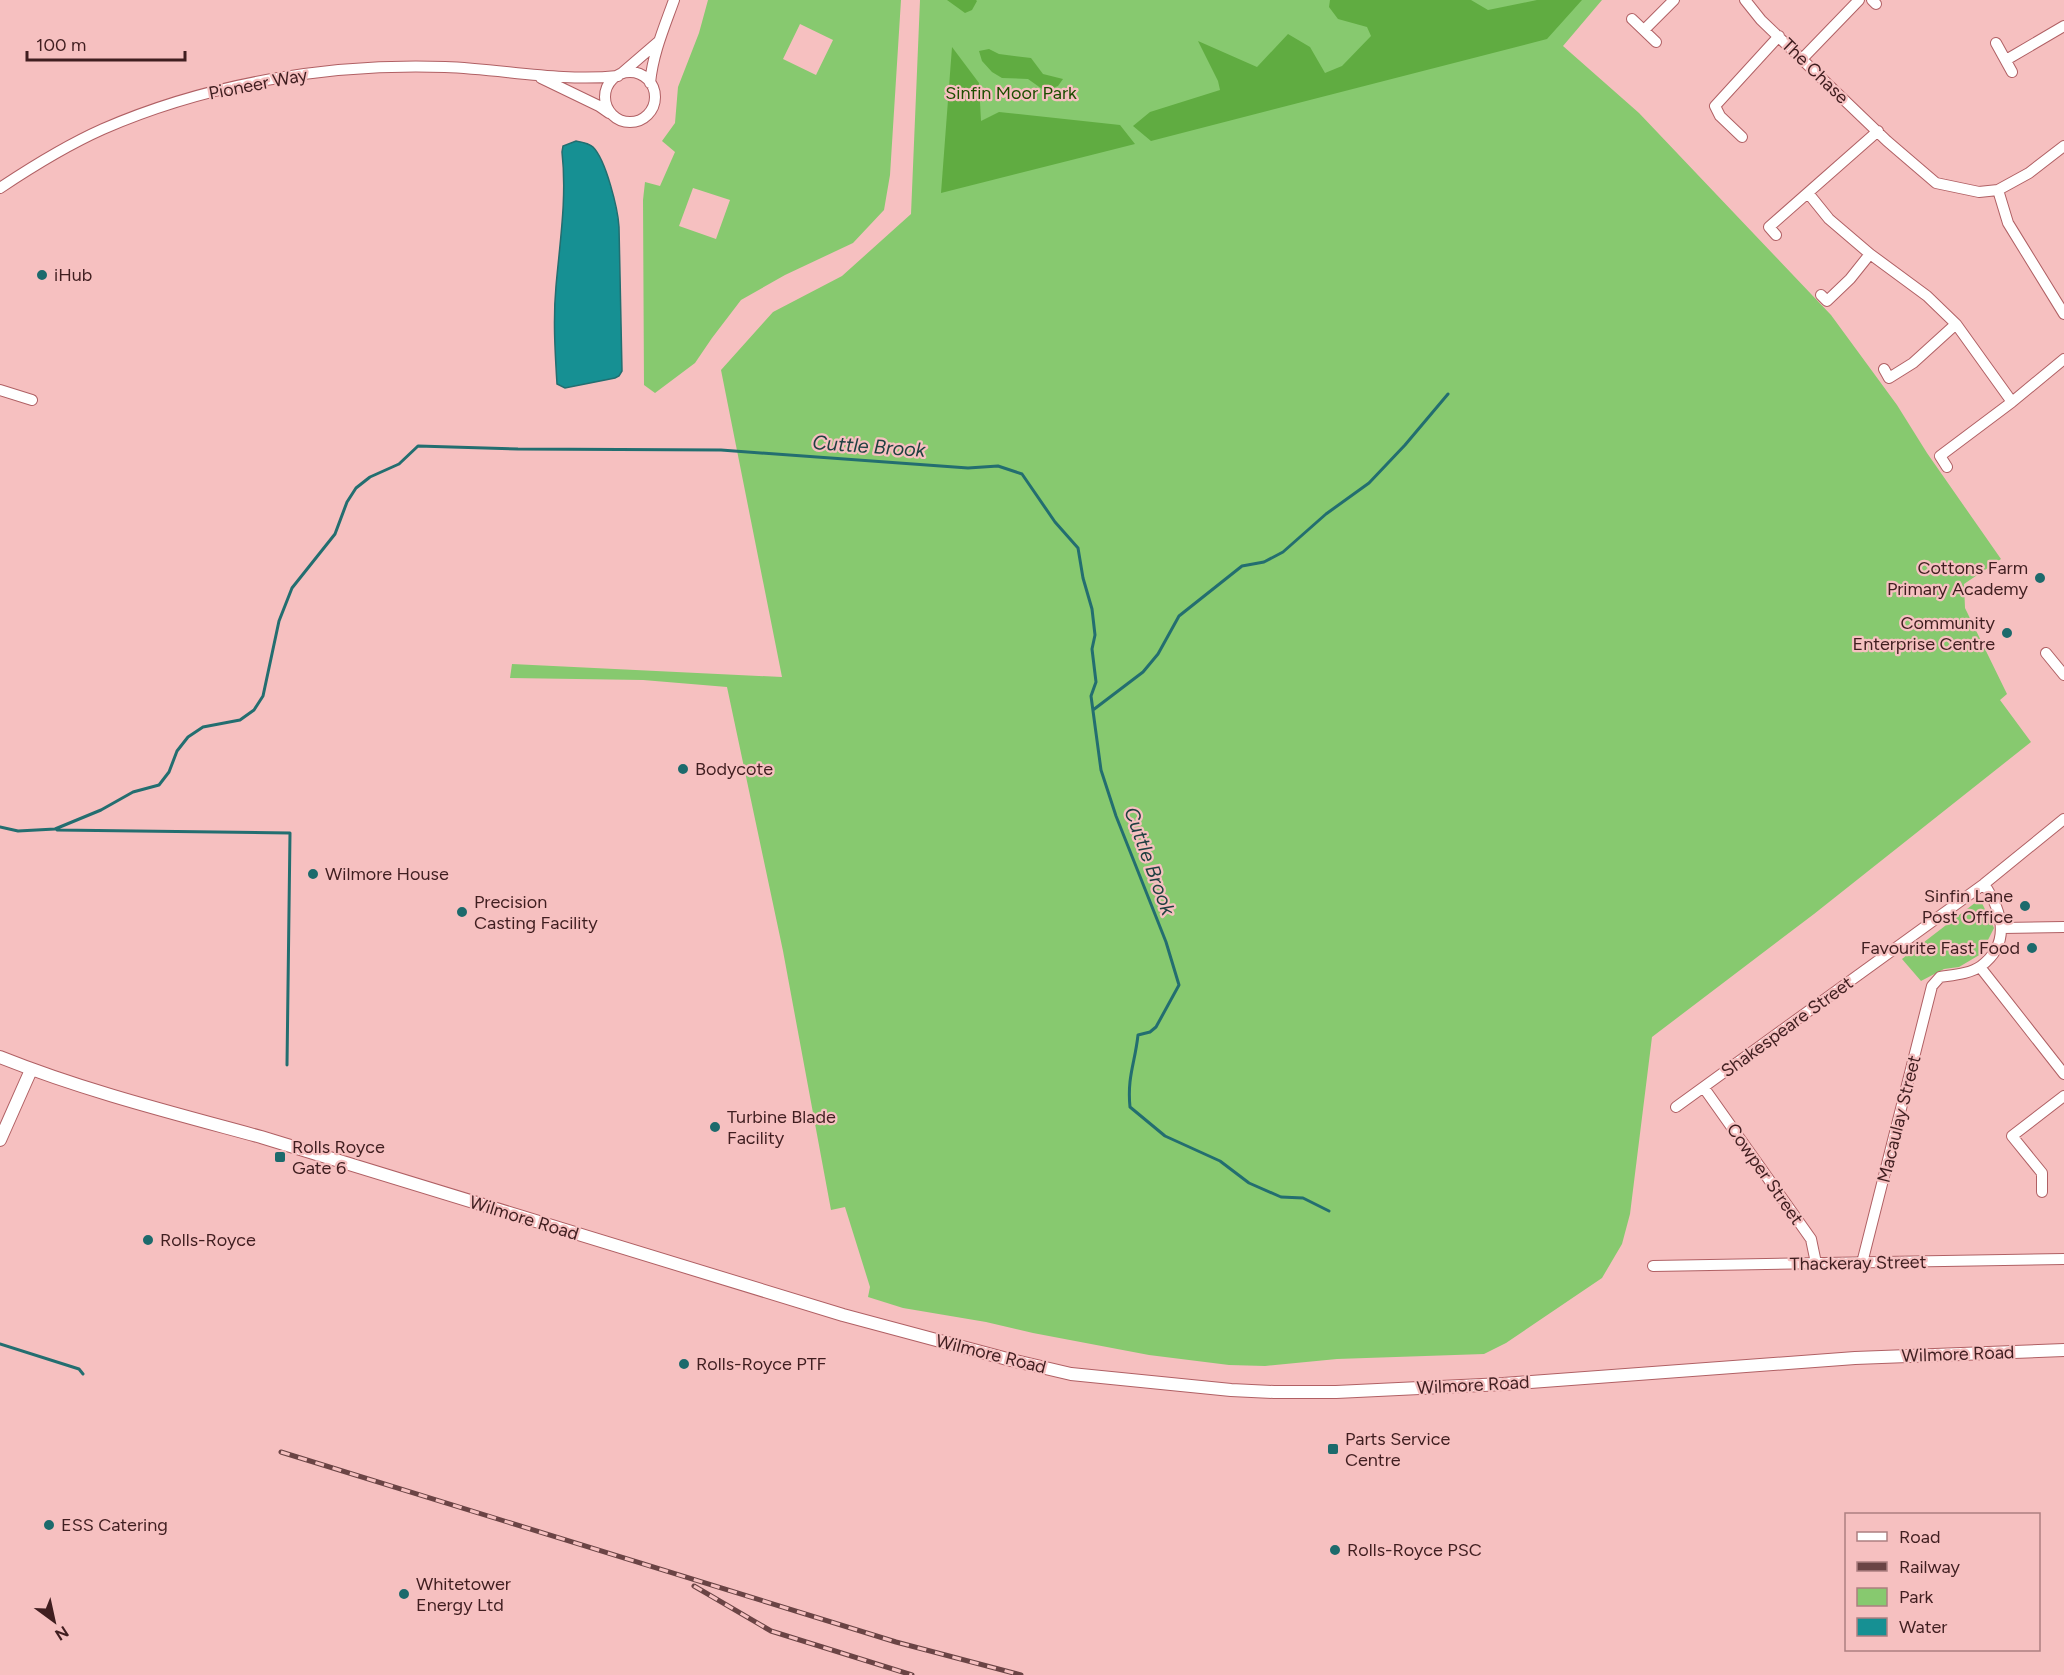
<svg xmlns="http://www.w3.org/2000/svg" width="2064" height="1675" viewBox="0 0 2064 1675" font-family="Figtree,sans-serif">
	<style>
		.green { fill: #87c96f; fill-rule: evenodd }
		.forest { fill: #60ac41 }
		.water { fill: #169093; stroke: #236e70; stroke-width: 1.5 }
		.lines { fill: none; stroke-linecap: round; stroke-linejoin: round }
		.stream { stroke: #236e70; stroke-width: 3 }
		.minor-casing { stroke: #b06064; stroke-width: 12 }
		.tertiary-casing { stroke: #b06064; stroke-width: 14 }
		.minor { stroke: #fff; stroke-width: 10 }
		.tertiary { stroke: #fff; stroke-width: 12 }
		.rail-casing { stroke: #6b4445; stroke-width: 5 }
		.rail { stroke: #f6c0c0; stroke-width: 3; stroke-dasharray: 9; stroke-linecap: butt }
		.poi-dot { fill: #1c6a6c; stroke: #f6c0c0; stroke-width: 2 }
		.labels { text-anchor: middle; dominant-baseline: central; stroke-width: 4.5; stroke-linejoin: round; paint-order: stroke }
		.street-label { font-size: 18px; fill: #401e20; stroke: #f6c0c0 }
		.park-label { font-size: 18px; fill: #1c4d00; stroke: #f6c0c0 }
		.poi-label { font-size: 18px; fill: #401e20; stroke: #f6c0c0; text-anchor: start }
		.water-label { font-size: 20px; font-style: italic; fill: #1f4041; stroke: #f6c0c0 }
	</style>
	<rect width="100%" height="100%" fill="#f6c0c0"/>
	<path class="green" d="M708 0H901L890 175 884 210 853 243 785 275 741 300 712 338 695 363 655 393 644 385 643 200 645 182 660 186 675 152 662 141 675 123 678 87 699 33ZM800 24 833 40 816 75 783 59ZM693 188 730 200 716 239 679 226Z
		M920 0H1602L1563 46 1639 113 1831 315 1897 405 1927 453 2001 559 1964 584 1965 608 2007 694 2000 700 2031 742 1814 914 1652 1037 1630 1214 1622 1244 1602 1278 1506 1343 1484 1354 1337 1359 1265 1366 1229 1365 1149 1355 1033 1333 986 1322 903 1308 868 1297 870 1287 845 1207 831 1210 783 951 727 687 643 680 510 678 512 664 782 677 721 370 773 312 842 276 911 214Z
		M1980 899 1994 928 1981 954 1959 967 1944 969 1921 981 1902 959Z"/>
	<path class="forest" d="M947 0H976L977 1 972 10 965 13Z
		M1330 0H1471L1488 10 1537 0H1582L1547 39 1151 141 1133 126 1150 112 1220 90 1218 81 1198 41 1257 67 1288 34 1310 47 1325 73 1342 66 1371 36 1367 27 1338 19 1329 7Z
		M952 47 979 83 981 121 999 112 1120 125 1135 144 941 193Z
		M989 49 999 54 1031 58 1043 74 1063 79 1058 86 1045 91 1028 79 1002 78 992 72 982 61 979 51Z"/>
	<path class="water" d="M576 141C582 142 589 143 593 147 606 160 618 209 619 227L622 371 619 376 615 378 565 388 557 384C555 351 553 319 556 286 560 241 567 197 562 152L563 146Z"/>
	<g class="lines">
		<path class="stream" d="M1093 710 1143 672 1158 654 1179 616 1242 566 1264 562 1283 552 1326 514 1369 483 1405 445 1448 394
			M0 827 18 831 55 829 101 810 133 792 159 785 169 772 177 751 188 737 203 727 240 720 254 710 263 696 279 621 292 588 335 534 347 502 356 488 370 477 399 464 418 446 518 449 721 450 968 468 998 466 1022 474 1055 522 1078 548 1083 578 1092 609 1095 635 1092 649 1096 682 1091 696 1101 770 1116 816 1166 942 1179 985 1156 1027 1150 1032 1138 1035C1135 1063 1127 1077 1130 1107L1165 1136 1220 1161 1249 1183 1281 1197 1303 1198 1329 1211
			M57 830 290 833 287 1065
			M0 1344 79 1369 83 1374"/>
		<defs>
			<path id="minor" d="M1745 0 1761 20 1887 141 1936 183 1979 192 1998 190 2029 173 2064 146
				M1872 0 1876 4
				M1632 19 1656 42
				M1644 30 1674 0
				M1996 43 2012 72
				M1802 59 1859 0
				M2006 60 2064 26
				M605 97a25 25 0 1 1 50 0a25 25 0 1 1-50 0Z
				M622 73 658 42
				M541 78 599 106 609 113
				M650 83C653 53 664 28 674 0
				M1742 137 1720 116 1715 106 1779 36
				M0 188C33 166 67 145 103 129 209 83 330 63 445 67 503 69 560 82 618 76
				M1998 190 2008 223 2064 314
				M1808 193 1829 219 1870 254 1927 296 1956 324 2012 402
				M1776 235 1769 227 1878 131
				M1821 295 1827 301 1850 279 1870 254
				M1884 369 1889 378 1913 363 1956 324
				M0 390 32 400
				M1947 467 1940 456 2012 402 2064 359
				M2046 653 2064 675
				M2003 928 2064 927
				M1980 967 2064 1074
				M1704 1088 1811 1239 1816 1263
				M1676 1107 1984 884 2064 819
				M2042 1192V1173L2012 1136 2064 1096
				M1862 1263 1932 986 1940 977C1953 975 1970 974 1981 966 2012 943 2002 911 1984 884
				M1653 1266 2064 1259"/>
			<path id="tertiary" d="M0 1057C85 1091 173 1113 261 1137L843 1315 1011 1360 1071 1374 1231 1390 1274 1392H1336L1503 1384 1855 1358 2064 1350
				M0 1140 31 1070"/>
		</defs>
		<use href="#minor" class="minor-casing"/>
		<use href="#tertiary" class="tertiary-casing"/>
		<use href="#minor" class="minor"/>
		<use href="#tertiary" class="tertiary"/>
		<defs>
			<path id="rail" d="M281 1452 896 1642 1021 1675
				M694 1586 771 1631 912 1675"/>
		</defs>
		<use href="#rail" class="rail-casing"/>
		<use href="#rail" class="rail"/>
	</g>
	<g class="poi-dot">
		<circle cx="42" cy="275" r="6"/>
		<circle cx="2040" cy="578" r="6"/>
		<circle cx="2007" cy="633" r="6"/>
		<circle cx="683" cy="769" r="6"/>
		<circle cx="313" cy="874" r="6"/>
		<circle cx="2025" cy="906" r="6"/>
		<circle cx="462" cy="912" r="6"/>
		<circle cx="2032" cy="948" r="6"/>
		<circle cx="715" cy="1127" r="6"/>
		<rect x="274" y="1151" width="12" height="12" rx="3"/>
		<circle cx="148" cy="1240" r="6"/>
		<circle cx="684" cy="1364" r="6"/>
		<rect x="1327" y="1443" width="12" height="12" rx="3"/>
		<circle cx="49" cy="1525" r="6"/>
		<circle cx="1335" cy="1550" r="6"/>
		<circle cx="404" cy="1594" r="6"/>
	</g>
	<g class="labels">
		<g class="street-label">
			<text transform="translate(1815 71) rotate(44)">The Chase</text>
			<text transform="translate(258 84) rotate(-11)">Pioneer Way</text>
			<text transform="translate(1787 1027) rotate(-36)">Shakespeare Street</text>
			<text transform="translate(1899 1119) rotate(-76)">Macaulay Street</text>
			<text transform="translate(1765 1174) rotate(55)">Cowper Street</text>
			<text transform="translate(524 1218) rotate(17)">Wilmore Road</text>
			<text transform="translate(1858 1263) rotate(-1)">Thackeray Street</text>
			<text transform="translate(991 1354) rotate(14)">Wilmore Road</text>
			<text transform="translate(1958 1354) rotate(-2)">Wilmore Road</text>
			<text transform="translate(1473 1385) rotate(-3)">Wilmore Road</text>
		</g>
		<g class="park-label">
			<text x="1011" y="93">Sinfin Moor Park</text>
		</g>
		<g class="poi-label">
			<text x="54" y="275">iHub</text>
			<text x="2028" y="568" text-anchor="end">Cottons Farm<tspan x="2028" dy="21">Primary Academy</tspan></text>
			<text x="1995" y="623" text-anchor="end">Community<tspan x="1995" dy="21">Enterprise Centre</tspan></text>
			<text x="695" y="769">Bodycote</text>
			<text x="325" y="874">Wilmore House</text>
			<text x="2013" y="896" text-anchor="end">Sinfin Lane<tspan x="2013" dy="21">Post Office</tspan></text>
			<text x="474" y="902">Precision<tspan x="474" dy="21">Casting Facility</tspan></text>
			<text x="2020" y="948" text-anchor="end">Favourite Fast Food</text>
			<text x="727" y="1117">Turbine Blade<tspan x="727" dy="21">Facility</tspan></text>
			<text x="292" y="1147">Rolls Royce<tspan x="292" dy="21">Gate 6</tspan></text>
			<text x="160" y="1240">Rolls-Royce</text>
			<text x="696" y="1364">Rolls-Royce PTF</text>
			<text x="1345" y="1439">Parts Service<tspan x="1345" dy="21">Centre</tspan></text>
			<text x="61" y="1525">ESS Catering</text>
			<text x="1347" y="1550">Rolls-Royce PSC</text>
			<text x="416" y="1584">Whitetower<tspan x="416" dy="21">Energy Ltd</tspan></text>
		</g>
		<g class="water-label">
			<text transform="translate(869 446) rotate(4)">Cuttle Brook</text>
			<text transform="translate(1150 861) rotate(70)">Cuttle Brook</text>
		</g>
	</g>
	<rect x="1845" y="1513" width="195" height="138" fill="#f6c0c0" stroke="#ad7f80" stroke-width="1.5"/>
	<rect x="1857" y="1532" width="30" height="9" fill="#ffffff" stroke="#ad7f80" stroke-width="1.5"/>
	<text x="1899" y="1543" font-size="18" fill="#401e20">Road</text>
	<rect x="1857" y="1562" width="30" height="9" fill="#6b4445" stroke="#ad7f80" stroke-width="1.5"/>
	<text x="1899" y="1573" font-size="18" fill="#401e20">Railway</text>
	<rect x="1857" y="1588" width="30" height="18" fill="#87c96f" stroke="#ad7f80" stroke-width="1.5"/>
	<text x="1899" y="1603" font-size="18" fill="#401e20">Park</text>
	<rect x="1857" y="1618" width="30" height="18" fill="#169093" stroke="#ad7f80" stroke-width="1.5"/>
	<text x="1899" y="1633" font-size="18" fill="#401e20">Water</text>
	<g transform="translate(54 1621) rotate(147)" stroke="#f6c0c0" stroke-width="4.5" paint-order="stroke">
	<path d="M0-4.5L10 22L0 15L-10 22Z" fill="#401e20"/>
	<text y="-9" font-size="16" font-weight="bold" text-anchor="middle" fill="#401e20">N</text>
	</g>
	<path d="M27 51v9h158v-9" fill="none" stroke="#401e20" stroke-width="3"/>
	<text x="36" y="51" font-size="18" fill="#401e20" stroke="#f6c0c0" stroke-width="4.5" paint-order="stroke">100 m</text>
</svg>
